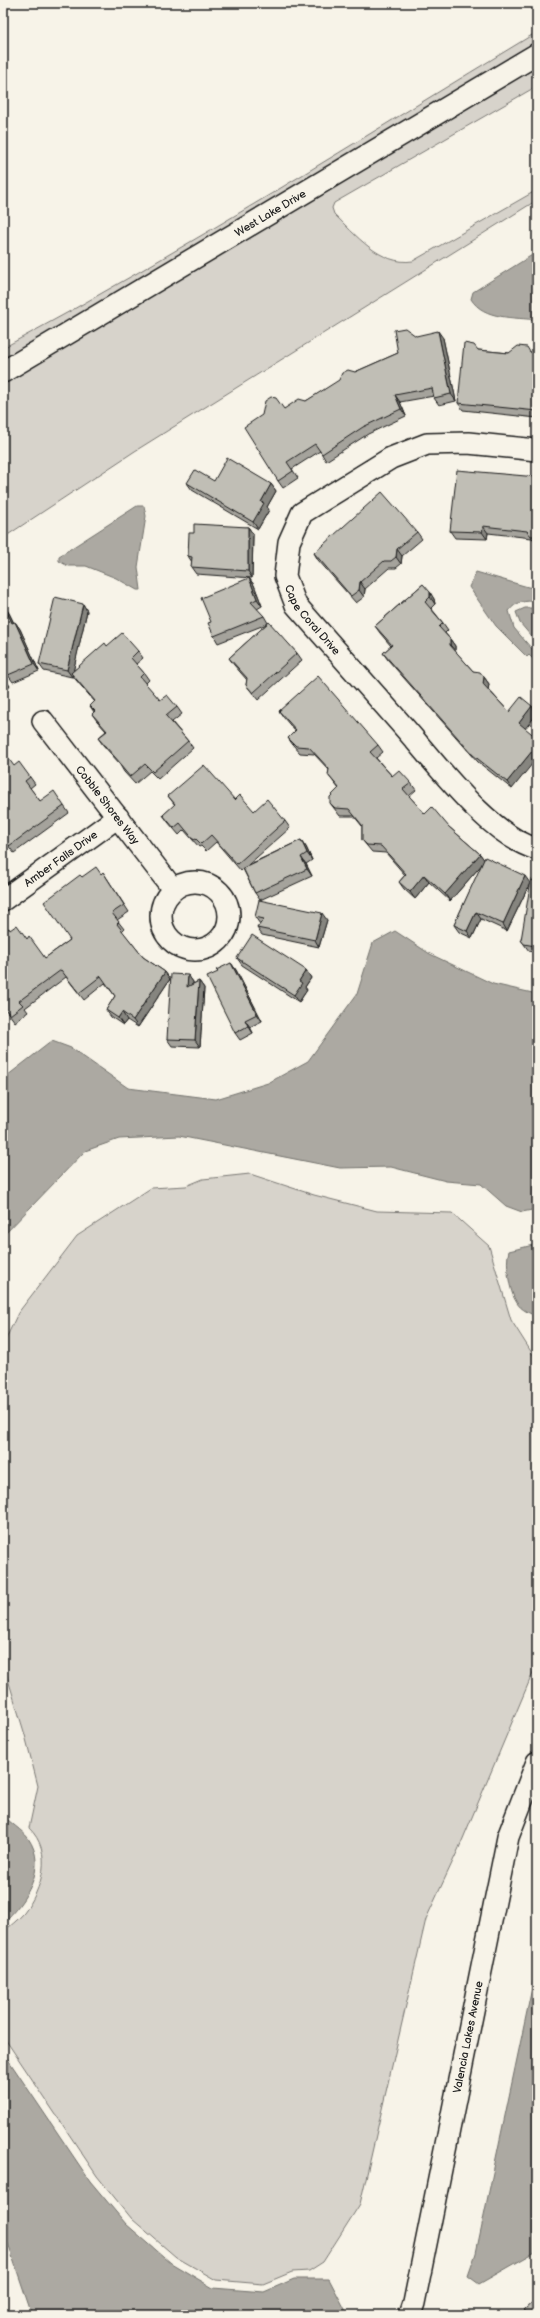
<svg xmlns="http://www.w3.org/2000/svg" width="540" height="2318" viewBox="0 0 540 2318" font-family="'Balsamiq Sans',sans-serif">
	<style>
		.green { fill: #d7d3cb; stroke: #7a7874 }
		.water { fill: #aca9a2; stroke: #72716c }
		.lines { fill: none; stroke-linecap: round; stroke-linejoin: round }
		.minor-casing { stroke: #1c1c1c; stroke-width: 24 }
		.minor { stroke: #f7f3e8; stroke-width: 21 }
		.wall { fill: #a5a39c; stroke: #1c1c1c }
		.shaded-wall { fill: #86857f; stroke: #1c1c1c }
		.building { fill: #c0beb5; stroke: #1c1c1c }
		.labels { text-anchor: middle; dominant-baseline: central; stroke-width: 3.5; stroke-linejoin: round; paint-order: stroke }
		.street-label { font-size: 11px; fill: #1c1c1c; stroke: #f7f3e8 }
	</style>
	<rect width="100%" height="100%" fill="#f7f3e8"/>
	<filter id="ink" filterUnits="userSpaceOnUse"><feTurbulence type="fractalNoise" baseFrequency=".025" numOctaves="2"/><feDisplacementMap in="SourceGraphic" scale="8" xChannelSelector="R" yChannelSelector="G"/><feConvolveMatrix kernelMatrix="1 2 1 2 8 2 1 2 1" color-interpolation-filters="sRGB"/></filter>
	<g filter="url(#ink)">
		<path class="green" d="M537 32V44L3 362V348C185 250 360 139 537 32Z
			M537 64V86L334 203 332 208 334 214C355 234 380 266 413 261L537 190V200L135 451 3 538V382Z
			M250 1174 314 1195 377 1211 452 1213 489 1246 511 1320 537 1361V1663L459 1848 426 1919 360 2204 323 2262 309 2271 292 2272 263 2284 216 2280 176 2257 132 2219 97 2176 3 2036V1932C10 1926 18 1920 24 1913 42 1889 54 1852 29 1828L38 1786 25 1735 3 1663V1345L18 1313 77 1236 151 1188 186 1186 203 1179Z"/>
		<path class="water" d="M537 252V320C515 317 484 320 471 299L473 292Z
			M137 506H144L146 516 138 567 141 590H137L116 578 86 566H68L59 561V556L64 553Z
			M476 572 528 587 537 588V601C525 601 516 601 509 611L514 628 537 655V663L529 655 527 657 496 626 469 587Z
			M525 608H537V643L520 623 516 612Z
			M395 931 430 954 493 984 537 994V1209L522 1212 506 1206 481 1184 446 1181 391 1167 340 1168 179 1136 119 1139 85 1151 3 1236V1079L52 1041 71 1048 128 1088 216 1099 268 1083 308 1061 357 994 373 943Z
			M537 1244V1317C530 1313 521 1310 517 1303 509 1292 505 1262 509 1251Z
			M3 1815C10 1823 22 1830 28 1838 49 1868 25 1902 3 1923Z
			M537 1964V2251L479 2284 468 2276 476 2253Z
			M3 2052 90 2181 126 2224 171 2263 213 2288 264 2292 294 2279H329L348 2315H32L3 2229Z"/>
		<g class="lines">
			<defs>
				<g id="minor">
					<path id="s1" d="M3 372 537 54"/>
					<path id="s2" d="M537 450 468 443 427 444 391 458 302 513 289 542 285 576 296 605C331 645 367 685 402 725 435 762 489 836 537 849"/>
					<path id="s3" d="M43 721 173 889"/>
					<circle cx="195" cy="916" r="34"/>
					<path id="s4" d="M3 900 118 817"/>
					<path id="s5" d="M410 2315 414 2303 508 1837 537 1762"/>
				</g>
			</defs>
			<use href="#minor" class="minor-casing"/>
			<use href="#minor" class="minor"/>
		</g>
		<path class="wall" d="M443 338 456 401 439 405 434 398V396L400 402 406 416 368 434 326 461 320 451 292 469 298 478 283 488 278 481 284 409 306 401 355 372 398 353Z
			M478 350 509 353 530 352 537 353V418L463 410 458 403Z
			M537 477V543L532 538 488 533 487 539 455 538 450 531Z
			M214 481 271 484 276 491 267 507 269 510 258 529 192 490 187 483Z
			M248 527 253 534 252 578 196 574 191 567 192 562 188 556 194 533Z
			M417 532 422 539 402 556 401 564 396 568H389L365 589 364 597 356 603 318 560 314 553Z
			M249 578 254 585 262 606 257 609 264 616 268 623 297 653 302 660 258 700 246 685 247 680 234 665 229 658 267 624 218 643 214 636 211 622Z
			M423 584 434 599 435 604 431 608 443 623 448 630 445 633 450 639 455 646V651L473 671 484 677 489 684 488 689 509 712 525 728 512 789 478 762 388 660 383 653 391 646 380 633 375 626Z
			M83 604 87 611 73 671 107 646 138 651 143 658 136 664 144 673 149 680 145 684 160 700 177 707 182 714 172 722 188 741 193 748 158 779 150 771 135 784 124 772 120 765V764L103 745 98 738 106 731 97 721 92 714 94 712 90 706 95 702 76 680 72 675V677L44 671 39 664Z
			M4 606 9 613 14 623 15 622 20 629 39 671 13 682 8 675Z
			M279 711 378 745 383 752 376 758 392 776 411 783 416 790 409 796 425 814 449 827 480 854 484 860 530 883 507 931 481 919 472 938 459 932 454 925 483 863 450 901 429 882 415 899 404 889 399 882 405 875 386 853 372 852 362 840V826L354 816H340L330 803 339 789 328 775 329 770 314 754 300 753 293 745 288 738 295 731 284 718Z
			M14 766 30 777 35 784 30 788 40 801 64 806 69 813 14 853 3 839Z
			M168 796 235 800 254 811 285 821 290 828 248 865 301 840 306 847 312 860 306 864 312 876 260 900 255 893 243 869 241 871 216 842 206 851 201 846 199 847 184 830 179 835 168 822 163 815 175 805Z
			M103 872 129 912 117 920 124 929 122 931 143 957 165 972 170 979 138 1027 127 1020 123 1025 111 1017 106 1010 115 996 105 983 84 1000 66 977 25 1008 28 1012 15 1022 3 1006V932L10 930 27 939 45 958 70 940 82 877 101 874Z
			M537 881V953L529 951 521 940Z
			M255 917 327 920 319 947 262 935 257 928 260 924Z
			M237 958 306 970 311 978 305 987 307 990 299 1002 242 965Z
			M231 963 236 970 262 1021 250 1027 253 1033 240 1040 235 1033 218 972Z
			M188 975 193 982V984L199 981 204 988 200 1047 172 1046 167 1039Z"/>
		<path class="shaded-wall" d="M438 331 443 338 456 401 451 394Z
			M395 395 400 402 406 416 401 409Z
			M271 484 276 491 267 507 269 510 258 529 253 522 261 502Z
			M483 526 488 533 487 539 482 532Z
			M248 527 253 534 252 578 248 571Z
			M397 549 402 556 401 564 396 557Z
			M249 578 254 585 262 606 257 599Z
			M360 582 365 589 364 597 359 590Z
			M430 592 434 599 435 604 430 597Z
			M83 604 87 611 72 677 67 670Z
			M4 606 9 613 17 630 12 623Z
			M15 622 20 629 39 671 34 664Z
			M450 639 455 646V653L450 645Z
			M484 677 489 684 488 691 483 684Z
			M5 679 10 686 3 695V682Z
			M532 706 537 714 524 730 519 723Z
			M537 745V758L512 789 507 782Z
			M301 840 306 847 312 860 307 853Z
			M480 854 485 861 450 901 445 894Z
			M301 857 306 864 312 876 307 869Z
			M424 875 429 882 415 899 410 892Z
			M525 876 530 883 507 931 503 924Z
			M476 912 481 919 472 938 467 931Z
			M322 913 327 920 319 947 315 940Z
			M537 935V949L535 946Z
			M231 963 236 970 262 1021 257 1014Z
			M306 970 311 978 305 987 307 990 299 1002 294 995 299 981Z
			M165 972 170 979 138 1027 133 1020Z
			M188 975 193 982 192 994 187 987Z
			M199 981 204 988 200 1047 195 1040Z
			M122 1012 127 1020 123 1025 118 1018Z
			M245 1020 250 1027 253 1033 248 1026Z"/>
		<path class="building" d="M405 328 416 336 438 331 451 394 434 398 432 388 395 395 401 409 363 427 322 454 315 444 287 462 293 471 278 481 244 427 262 415 265 401 271 397 276 398 284 409 299 399 306 401 339 380 342 373 348 370 355 372 398 353 394 330Z
			M464 343 474 345 478 350 509 353 518 346 527 347 530 352 537 353V411L458 403Z
			M227 458 271 484 261 502 264 503 253 522 187 483 195 470 214 481Z
			M457 470 537 477V536H531L527 531 483 526 482 532 450 531Z
			M382 492 417 532 397 549 396 557 391 561H384L360 582 359 590 351 596 314 553Z
			M194 524 248 527V571L191 567 192 557 188 556 189 533H194Z
			M249 578 257 599 251 602 264 616 214 636 208 623 211 622 201 598Z
			M423 584 430 592V597L425 602 443 623 439 627 450 639V645L473 671 480 672 484 677 483 684 509 712 521 697 532 706 519 723 537 738V745L507 782 473 755 383 653 392 645 375 626Z
			M55 597 83 604 67 670 39 664Z
			M3 606H4L12 623 15 622 34 664 8 675 3 663Z
			M269 622 297 653 253 693 246 685 247 678 229 658Z
			M122 633 138 651 131 658 144 673 140 677 160 700 167 695 177 707 166 716 188 741 153 772 145 764 130 777 120 765 121 764 98 738 107 731 92 714 95 711 90 706 95 701 71 673 105 643 107 646Z
			M318 676 378 745 370 752 392 776 399 770 411 783 403 789 425 814 432 807 449 827 480 854 445 894 424 875 410 892 399 882 406 874 381 846 367 845 362 840V825L349 809 335 808 330 803V797L339 788 328 775 329 769 309 747 296 746 288 738 296 730 279 711Z
			M3 751 14 766 19 762 30 777 25 781 40 801 54 791 64 806 9 846 3 838Z
			M204 765 235 800 240 795 254 811 267 799 285 821 237 864 211 835 201 844 196 839 194 840 180 823 174 828 163 815 175 804 168 796Z
			M301 840 307 853 301 857 307 869 255 893 243 868Z
			M485 857 525 876 503 924 476 912 467 931 454 925Z
			M96 867 101 874 103 872 124 905 112 913 119 922 117 924 143 957 165 972 133 1020 122 1012 118 1018 106 1010 115 996 101 976 79 993 61 970 19 1001 23 1005 10 1015 3 1006V932L9 928 10 930 17 925 27 939 29 936 45 958 70 940 44 902 80 875 82 877Z
			M531 880 537 881V935L535 946 524 944 521 940Z
			M259 900 322 913 315 940 257 928 264 919 255 917Z
			M252 935 306 970 299 981 302 983 294 995 237 958Z
			M231 963 257 1014 245 1020 248 1026 235 1033 207 977 218 972 216 970Z
			M171 974 188 975 187 987 199 981 195 1040 167 1039Z
			M537 2298V2315H530L524 2310Z"/>
	</g>
	<g class="labels">
		<g class="street-label">
			<text stroke="none"><textPath href="#s1" startOffset="311">West Lake Drive</textPath></text>
			<text stroke="none"><textPath href="#s2" startOffset="372">Cape Coral Drive</textPath></text>
			<text stroke="none"><textPath href="#s3" startOffset="106">Cobble Shores Way</textPath></text>
			<text stroke="none"><textPath href="#s4" startOffset="71">Amber Falls Drive</textPath></text>
			<text stroke="none"><textPath href="#s5" startOffset="284">Valencia Lakes Avenue</textPath></text>
		</g>
	</g>
	<rect width="540" height="2318" fill="none" stroke="#f7f3e8" stroke-width="16"/>
	<rect x="8" y="8" width="524" height="2302" fill="none" stroke="#1c1c1c" stroke-width="1.5" filter="url(#ink)"/>
</svg>
